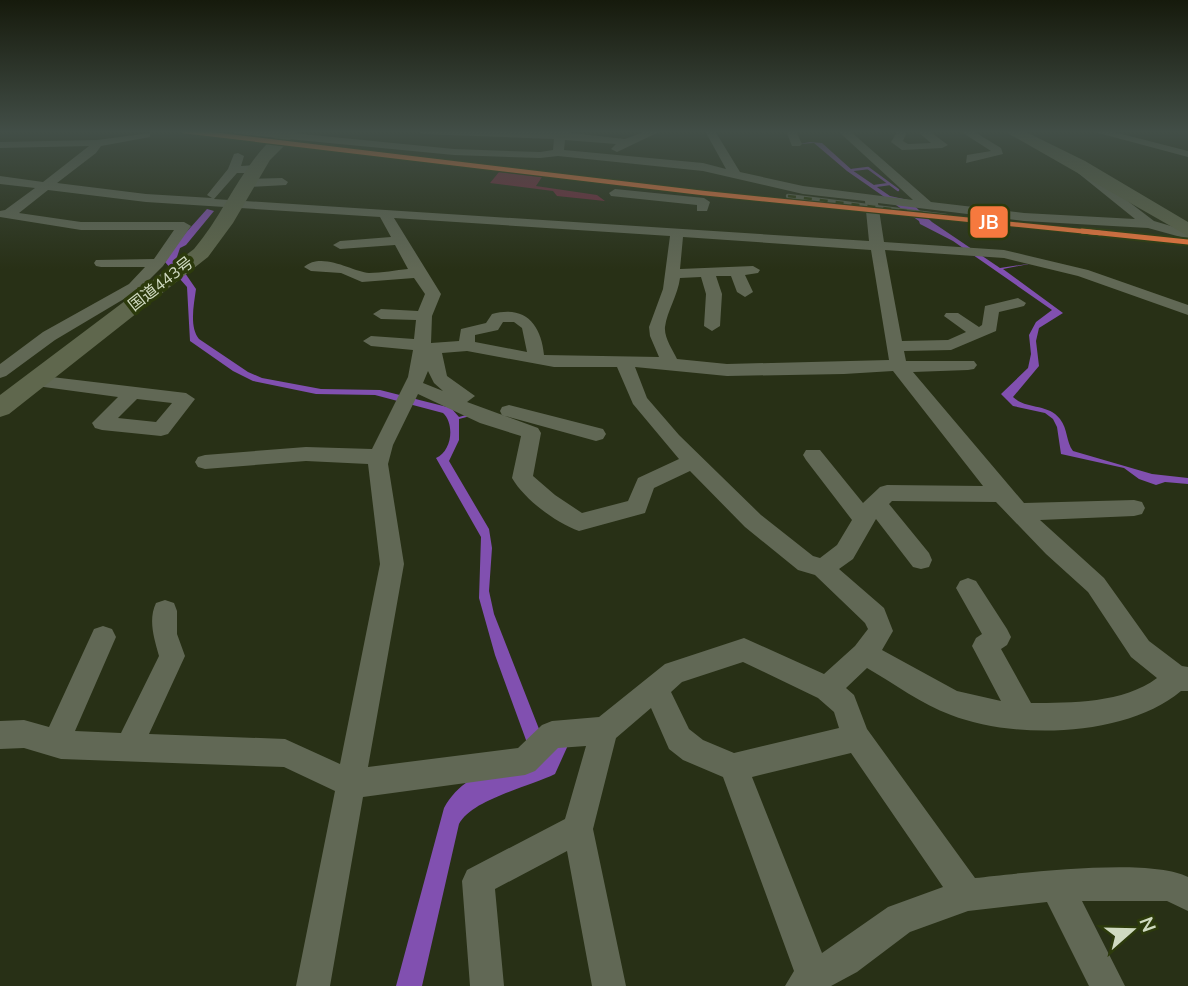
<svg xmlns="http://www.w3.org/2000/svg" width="1188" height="986" viewBox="0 0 1188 986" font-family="'Nunito Sans','Noto Sans JP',sans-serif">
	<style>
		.green { fill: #7a2a40 }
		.water { fill: #8150b0 }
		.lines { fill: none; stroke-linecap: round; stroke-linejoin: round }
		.stream { stroke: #8150b0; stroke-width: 2.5 }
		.minor { fill: #616855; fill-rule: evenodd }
		.major { fill: #5f6751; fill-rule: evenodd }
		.highway { fill: #5f674d; fill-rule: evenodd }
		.rail-casing { stroke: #5e6552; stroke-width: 4.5 }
		.rail { stroke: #2c3a0c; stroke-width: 2.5; stroke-dasharray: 8; stroke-linecap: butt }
		.rail-1-far1-casing { stroke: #2c3a0c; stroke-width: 7 }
		.rail-1-casing { stroke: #2c3a0c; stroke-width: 9 }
		.rail-1-far1 { stroke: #f6793e; stroke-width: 4.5 }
		.rail-1 { stroke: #f6793e; stroke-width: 5 }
		.labels { text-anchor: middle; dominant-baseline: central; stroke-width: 7; stroke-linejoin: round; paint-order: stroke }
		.far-street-label { font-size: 16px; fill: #d0dac1; stroke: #2c3a0c }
		.line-badge { stroke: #2c3a0c; stroke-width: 2.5 }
		.badge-label { font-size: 19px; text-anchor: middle; font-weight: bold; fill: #fff }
	</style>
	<rect width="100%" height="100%" fill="#283016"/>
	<path class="green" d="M499 172 542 177 536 186 597 195 605 201 557 196 553 191 490 183Z"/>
	<path class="water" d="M810 142 822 143 852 170 890 196 908 200 932 222 1000 268 1034 263 1003 269 1063 313 1039 328 1036 341 1039 366 1013 397C1027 410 1048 403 1060 419 1068 429 1066 442 1073 451L1152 474 1188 478V484L1165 482 1156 485 1139 479 1124 468 1061 454 1057 427 1053 419 1045 413 1013 406 1001 394 1028 368 1031 354 1029 335 1036 322 1052 310 953 241 920 224 919 221 847 171 814 143 799 144Z
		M207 209 214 211 186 245 180 248 176 260 196 289C194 304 189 327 199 339L248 372 262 378 321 389 380 390 451 408 459 417 473 413 474 415 459 419V440L449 461 489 529 492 548 489 591 494 614 541 734 569 743 555 774C529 787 472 799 459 824L422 986H396L444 808C461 776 499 765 530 751L495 655 479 598 481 537 436 458C452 451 455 424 443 413L375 395 316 394 253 381 233 371 190 341 187 287 165 262 182 237Z"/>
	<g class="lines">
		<path class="stream" d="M852 170 868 168 898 190
			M875 186 889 184"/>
		<path class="minor" d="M232 131H272L454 149 540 152 553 150 554 139 423 134 418 131 563 132 625 139 646 131H661L617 152 611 149 616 144 565 140 564 150 703 163 726 169 705 131H715L740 172 803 186 913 200 838 131H850L931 202 1024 213 1135 219 1078 173V167L1082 166 1154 221 1188 231V239L1148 228 1024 221 878 203 884 242 1004 250 1088 270 1188 305V315L1078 276 1004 258 885 250 902 341 948 340 966 332 944 316 946 313H958L979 327 982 325 985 306 1018 298 1026 303 1024 306 999 312 996 331 951 350 904 351 906 361H974L977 365 974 369 968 370 913 372 1024 503 1134 500 1142 502 1145 508 1142 514 1134 516 1040 520 1104 578 1149 641 1182 666 1188 667V691H1181C1127 737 1015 740 951 715 921 704 895 684 867 668L846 688 854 695 867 729 975 878C1022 873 1150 857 1188 877V911L1167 901H1082L1125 986H1089L1047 902 968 911 910 932 857 972 831 986H785L794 971 723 777 683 760 669 749 651 708 616 738 593 829 626 986H592L567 851 495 889 504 986H470L462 881 467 870 565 819 586 746 558 748 535 771 525 775 363 797 330 986H296L335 791 284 767 61 759 24 748 0 749V721L24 720 49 727 94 629 103 626 112 629 116 637 75 731 121 733 159 656C154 638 148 620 156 603L165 600 174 603 177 611V634L185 656 149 734 285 739 340 764 380 564 368 464 306 461 205 469 198 467 195 462 198 457 205 455 306 447 372 449 408 377 413 350 371 346 363 341 371 336 414 339 416 320 381 319 373 314 381 309 418 311 425 294 414 278 362 282 341 273 311 271 304 267C322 251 353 272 369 273 382 273 396 270 408 269L395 245 340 249 333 245 340 241 391 237 380 217 146 202 48 190 19 213 81 222H184L191 226 163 266 139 290 55 340 6 376 0 378V364L43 332 129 284 145 267H101L96 266 94 263 96 260 154 259 174 230H81L0 217V211L5 210 35 188 0 184V176L43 182 89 146 0 148V142L97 140 150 133V137L101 146 96 153 57 183 146 194 212 198 207 195 228 169 234 154 238 153 244 156 241 166 257 165 263 169 257 173H237L214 199 869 241 865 201 803 194 703 171 558 156 540 158 454 155 237 134ZM394 218 670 236 663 289 649 327 650 336 659 357 544 355C541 324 525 305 492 314L486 323 461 329 459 341 431 343 432 316 441 294ZM683 237 871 250 889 360 727 364 677 359C673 350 664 338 665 327 667 311 678 295 680 278L701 277 706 294 704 326 712 331 720 326 722 294 716 276H731L737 292 745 297 753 292 745 275 758 273 760 270 753 266 680 269ZM503 322H514L522 328 527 352 475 342V335L498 330ZM467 351 554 367H617L633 404 679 459 638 478 628 501 582 513 555 495 533 476 541 433 538 428 467 402 475 396 447 376 442 353ZM635 367 727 376 844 374 893 371 983 486 887 485 880 487 863 503 820 450H806L803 455 806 460 852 520 837 545 820 558 813 556 761 515 679 435 647 398ZM428 371 434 383 443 391 423 383ZM418 394 480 423 521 436 512 478C524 499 556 523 579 531L645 513 654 488 690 471 745 527 798 570 815 575 865 623 868 629 855 646 824 674 744 638 665 664 599 717 552 721 542 725 518 748 368 767 404 564 388 464 393 445ZM892 501 996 502 1046 554 1088 592 1131 657 1157 678C1124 703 1071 703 1031 703L1001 649 1007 645 1011 637 1007 629 976 581 968 578 960 581 956 588 982 634 976 638 972 646 1001 701 957 691 882 650 893 631 884 608 839 569 853 559 876 519 913 567 921 569 929 567 932 560 929 553 889 504ZM743 662 818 698 834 712 839 728 734 753 703 740 689 729 671 692 682 682ZM851 753 943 887 888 907 822 953 752 777Z
			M786 131H796L802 144 800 146H792Z
			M903 131 906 134 903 141 908 144 931 143 918 132 929 131 948 145 942 148 902 150 891 142 897 132Z
			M960 131H973L1001 148 1003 154 966 163 967 155 991 151Z
			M1091 131H1110L1188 151V157Z
			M282 178 288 182 286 185 248 187 242 183 248 179Z
			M615 189 704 198 710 202 707 211H697V205L611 196 609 193Z
			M35 375 186 393 195 399 168 434 161 436 102 430 95 428 92 423 118 397 29 385 26 381 29 377ZM137 399 172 403 156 422 118 418Z
			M509 405 603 429 606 434 603 439 596 441 502 415 500 411 502 407Z"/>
		<path class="major" d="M557 131H571L568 138H558Z"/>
		<path class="highway" d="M281 131H299L270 160 233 223 208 257 9 414 0 417V395L194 249C226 212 242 162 281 131Z
			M1004 131H1024L1085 161 1188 222V236Z"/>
		<defs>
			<path id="rail" d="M788 196 946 216"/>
		</defs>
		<use href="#rail" class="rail-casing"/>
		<use href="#rail" class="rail"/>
		<defs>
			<path id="rail-1-far1" d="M184 131 703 193 1100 233"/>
			<path id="rail-1" d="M1082 231 1188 242"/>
		</defs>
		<use href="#rail-1-far1" class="rail-1-far1-casing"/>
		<use href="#rail-1" class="rail-1-casing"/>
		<use href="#rail-1-far1" class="rail-1-far1"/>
		<use href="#rail-1" class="rail-1"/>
	</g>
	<linearGradient id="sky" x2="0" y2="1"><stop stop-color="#161a0c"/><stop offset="0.49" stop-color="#424e47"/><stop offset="1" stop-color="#424e47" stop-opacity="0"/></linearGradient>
	<rect width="1188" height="269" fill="url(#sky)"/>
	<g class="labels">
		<g class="far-street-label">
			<text transform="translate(161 284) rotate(-38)">国道443号</text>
		</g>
	</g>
	<rect class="line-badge" x="969" y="205" width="40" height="34" rx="7" fill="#f6793e"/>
	<g class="badge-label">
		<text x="989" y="229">JB</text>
	</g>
	<g transform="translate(1132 930) rotate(70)" stroke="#2c3a0c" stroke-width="5" paint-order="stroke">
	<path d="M0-5L12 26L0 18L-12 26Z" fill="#d0dac1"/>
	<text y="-10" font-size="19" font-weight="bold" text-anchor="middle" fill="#d0dac1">N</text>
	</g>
</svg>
